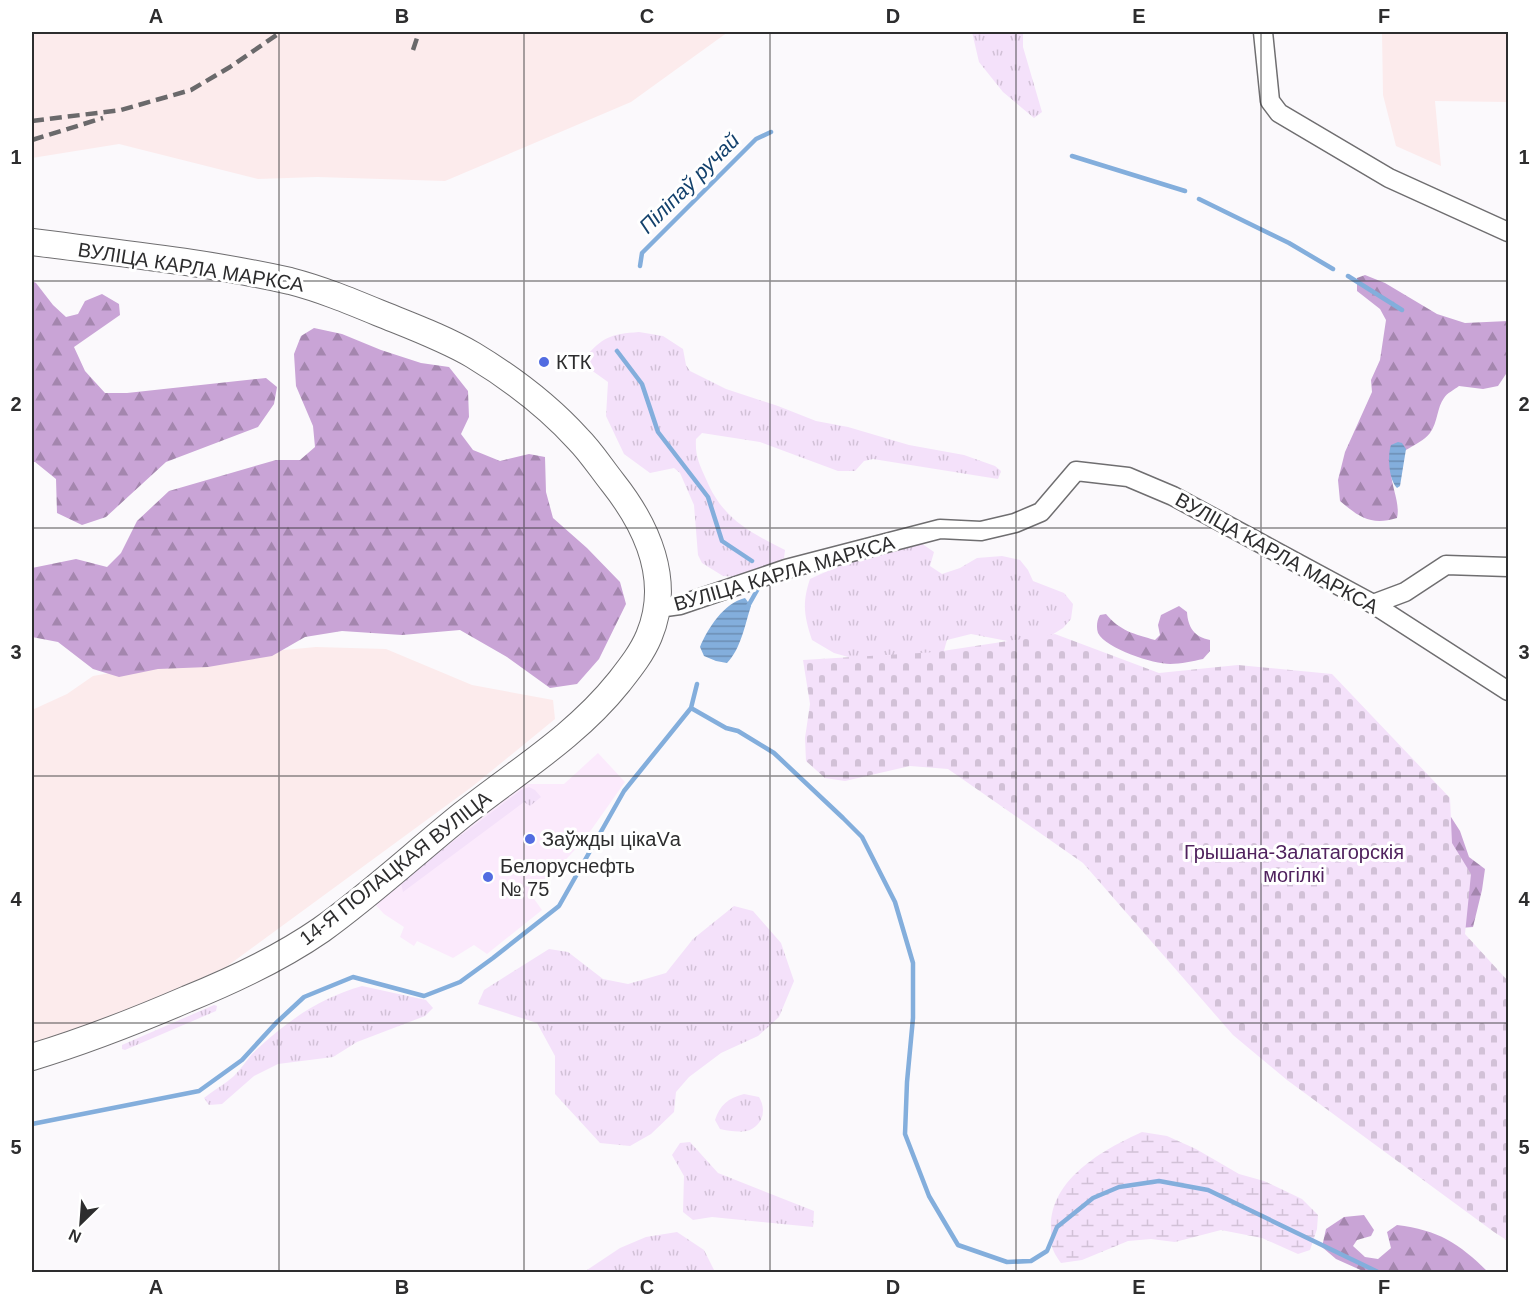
<svg xmlns="http://www.w3.org/2000/svg" width="1540" height="1304" viewBox="0 0 1540 1304" font-family="Arial,sans-serif">
	<style>
		.commercial { fill: #fbeafc }
		.industrial { fill: #fcebec }
		.grass { fill: url(#grass-tufts) }
		.forest { fill: url(#forest-firs) }
		.wetland { fill: url(#wetland-marsh) }
		.cemetery { fill: url(#cemetery-stones) }
		.water { fill: url(#water-rules) }
		.lines { fill: none; stroke-linecap: round; stroke-linejoin: round }
		.stream { stroke: #83aedc; stroke-width: 4.5 }
		.minor-casing { stroke: #6f6e70; stroke-width: 21 }
		.secondary-casing { stroke: #6f6e70; stroke-width: 28 }
		.minor { stroke: #fff; stroke-width: 18 }
		.secondary { stroke: #fff; stroke-width: 26 }
		.rail { stroke: #6a696b; stroke-width: 4.5; stroke-dasharray: 12 6; stroke-linecap: butt }
		.grid { fill: none; stroke: #2d2d2e; stroke-width: 1.5; stroke-opacity: 0.55 }
		.poi-dot { fill: #526ce1; stroke: #fff; stroke-width: 2 }
		.labels { text-anchor: middle; dominant-baseline: central; stroke-width: 6; stroke-linejoin: round; paint-order: stroke }
		.street-label { font-size: 20px; fill: #2d2d2e; stroke: #fff }
		.poi-label { font-size: 20px; fill: #2d2d2e; stroke: #fff; text-anchor: start }
		.park-label { font-size: 20px; fill: #50225e; stroke: #fff }
		.water-label { font-size: 21px; font-style: italic; fill: #13416c; stroke: #fff }
		.neatline { fill: none; stroke: #2d2d2e; stroke-width: 2 }
		.grid-label { font-size: 20px; text-anchor: middle; font-weight: bold; fill: #2d2d2e }
	</style>
	<defs>
		<pattern id="grass-tufts" width="24" height="20" patternUnits="userSpaceOnUse" patternTransform="scale(1.5)"><rect width="24" height="20" fill="#f4e1fa"/><path d="M3 7l-1-3M5 7V3M7 7l1-3M15 17l-1-3M17 17v-4M19 17l1-3" fill="none" stroke="#d2c1d7"/></pattern>
		<pattern id="forest-firs" width="22" height="20" patternUnits="userSpaceOnUse" patternTransform="scale(1.5)"><rect width="22" height="20" fill="#c9a4d6"/><path d="M5 1l3.5 6h-7zM16 11l3.5 6h-7z" fill="#a486ae"/></pattern>
		<pattern id="wetland-marsh" width="20" height="14" patternUnits="userSpaceOnUse" patternTransform="scale(1.5)"><rect width="20" height="14" fill="#f4e1fa"/><path d="M1 5h8M5 5V1M11 12h8M15 12V8" fill="none" stroke="#d2c1d7"/></pattern>
		<pattern id="cemetery-stones" width="16" height="16" patternUnits="userSpaceOnUse" patternTransform="scale(1.5)"><rect width="16" height="16" fill="#f4e1fa"/><path d="M2 7V4a2 2 0 0 1 4 0v3zM10 15v-3a2 2 0 0 1 4 0v3z" fill="#d2c1d7"/></pattern>
		<pattern id="water-rules" width="6" height="5" patternUnits="userSpaceOnUse" patternTransform="scale(1.5)"><rect width="6" height="5" fill="#83aedc"/><path d="M0 2.5h6" fill="none" stroke="#6c8eb3"/></pattern>
	</defs>
	<rect width="100%" height="100%" fill="#fbf9fc"/>
	<path class="commercial" d="M598 753 625 782 584 840 532 896 542 910 487 954 474 945 453 958 417 941 414 946 400 937 404 927 384 914 372 901 525 784H564Z"/>
	<path class="industrial" d="M32 32H728L631 102 445 181 317 177 258 179 119 144 32 158Z
		M1382 32H1508V102L1435 101 1441 166 1396 146 1383 95Z
		M316 647 386 649 472 685 553 700 555 719 473 786 226 967 105 1021 32 1043V710L67 694 93 676 195 658Z"/>
	<path class="grass" d="M972 32H1023V47L1042 112 1034 118 1003 92 979 62Z
		M639 332 663 336 683 349 686 365 690 371 726 389 778 406 816 421 848 427 909 445 964 455 995 466 1001 471 998 479 873 459 864 461 855 471H838L760 442 702 433 696 439C695 456 699 463 706 479 722 518 749 532 785 550L784 558 765 573 740 577 723 576 702 563 698 555 694 505 680 473 674 468 650 473 624 454 606 416 608 382 587 367 584 359C602 337 611 334 639 332Z
		M921 543 934 552 930 566 942 574 960 568 977 558 1002 556 1020 560 1028 570 1033 581 1064 593 1073 604 1071 619 1063 628 1034 646 971 634 947 640 941 661 866 662 834 653 812 640C804 616 802 603 810 579 848 561 879 552 921 543Z
		M529 787 535 790 541 797 530 806 524 802 403 892 401 883 405 878 521 790Z
		M734 906 753 911 781 943 794 981 779 1017 758 1036 721 1053 689 1077 676 1092 674 1112 651 1134 630 1146 600 1143 555 1094V1056L537 1023 478 1004 484 990 549 949 568 952 603 979 628 984 666 973 693 939Z
		M362 986 426 1000 433 1008 425 1016 357 1042 333 1057 278 1064 254 1076 222 1104 209 1105 204 1098C214 1090 225 1084 234 1076 241 1069 246 1061 252 1054 284 1023 319 998 362 986Z
		M214 1005 217 1006 216 1011 125 1050 122 1049V1045Z
		M744 1094 759 1097C766 1108 764 1124 750 1130 741 1133 729 1131 720 1129L715 1120C720 1105 728 1098 744 1094Z
		M690 1142 718 1173 814 1211 813 1227 712 1217 693 1220 683 1212 684 1176 672 1155 680 1143Z
		M677 1232 704 1250 715 1272H584L620 1248 646 1237Z"/>
	<path class="forest" d="M1365 275 1385 283 1437 314 1465 323 1508 321V371L1498 386 1483 389 1459 386C1454 390 1447 393 1444 398 1437 407 1438 422 1430 433 1419 447 1398 448 1392 467 1388 481 1401 501 1397 518 1371 526 1359 517 1340 501L1338 480 1345 452 1372 392 1371 380 1380 360 1386 320 1380 309 1357 291V278Z
		M32 281 36 283 53 305 66 317 78 314 85 301 102 294 119 304 120 315 74 347 85 371 105 393H127L266 378 277 387 274 404 258 427 166 462 106 517 82 525 57 513 56 479 35 462H32Z
		M314 328 342 334 381 350 421 363 449 367 468 391 469 417 461 434 473 450 500 461 529 454 545 457 546 492 553 518 587 548 620 582 626 604 599 659 577 684 550 688 507 657 460 630 402 635 342 631 305 637 272 656 208 667 158 669 119 677 93 669 58 642 32 637V568L76 559 107 567 121 553 137 521 169 491 276 460H300L315 447 313 426 296 386 294 354 301 336Z
		M1179 606 1187 612C1188 627 1194 637 1210 640V651L1203 659C1193 661 1181 664 1170 664 1154 664 1106 649 1098 633 1096 627 1097 620 1100 615L1106 614C1120 631 1134 634 1155 640L1160 635 1158 625 1161 615Z
		M1451 817 1460 831 1469 857 1485 869 1482 890 1473 927 1460 928 1433 823Z
		M1364 1215 1374 1230 1371 1236 1357 1240 1353 1246 1365 1257 1378 1259 1391 1248 1387 1232 1397 1225C1438 1230 1459 1243 1488 1272H1365L1336 1259 1322 1247 1326 1229 1344 1217Z"/>
	<path class="wetland" d="M1142 1132 1167 1136 1196 1149 1239 1174 1264 1181 1302 1199 1318 1215 1317 1229 1310 1250 1298 1254 1262 1238 1221 1230 1175 1242 1151 1239 1128 1241 1082 1260 1061 1263C1051 1249 1051 1246 1051 1229 1049 1180 1102 1150 1142 1132Z"/>
	<path class="cemetery" d="M1055 634 1159 673 1238 665 1332 674 1450 798 1452 843 1471 874 1465 934 1508 981V1241L1494 1232 1287 1080 1233 1035 1083 863 948 769 910 766 845 781 825 778 806 761 805 738 810 704 803 660 936 652Z"/>
	<path class="water" d="M1398 442 1402 443 1406 449 1400 486 1397 488C1389 480 1387 456 1391 445Z
		M745 598 751 606C745 624 741 649 727 663L716 661 704 656 700 647C708 628 724 603 745 598Z"/>
	<g class="lines">
		<path class="stream" d="M1072 156 1185 191
			M1199 199 1289 243 1333 269
			M640 266 642 253 756 139 771 132
			M1348 276 1402 310
			M617 351 642 384 658 432 708 497 722 541 752 561
			M747 608 760 585
			M691 708 726 728 738 731 774 753 843 818 862 837 895 902 913 963V1018L907 1082 905 1134 929 1196 958 1245 1007 1262 1031 1261 1047 1251 1057 1227 1093 1198 1119 1187 1159 1181 1208 1190 1378 1272
			M32 1124 199 1091 242 1060 276 1023 304 997 353 977 424 996 460 982 493 958 559 906 624 791 691 708 697 684"/>
		<defs>
			<path id="minor" d="M1263 32 1270 101 1279 113 1389 178 1508 232
				M1373 604 1405 592 1446 565 1508 567
				M658 608 680 605 786 569 940 529 981 531 1015 523 1041 512 1076 471 1128 477 1173 496 1373 604 1508 691"/>
			<path id="secondary" d="M32 242C118 253 205 262 290 281 321 289 350 301 379 313 411 326 444 338 473 355 511 378 549 407 578 439 591 452 601 468 613 483 647 526 672 581 649 636 642 653 630 668 619 682 575 737 516 772 462 815 415 853 370 895 321 930 279 959 234 980 187 999 136 1021 85 1041 32 1057"/>
		</defs>
		<use href="#minor" class="minor-casing"/>
		<use href="#secondary" class="secondary-casing"/>
		<use href="#minor" class="minor"/>
		<use href="#secondary" class="secondary"/>
		<path class="rail" d="M413 50 419 32
			M32 121 121 110 191 90 230 67 281 32
			M32 140 103 118"/>
	</g>
	<path class="grid" d="M279 32V1272M524 32V1272M770 32V1272M1016 32V1272M1261 32V1272M32 281H1508M32 528H1508M32 776H1508M32 1023H1508"/>
	<g class="poi-dot">
		<circle cx="544" cy="362" r="6"/>
		<circle cx="530" cy="839" r="6"/>
		<circle cx="488" cy="877" r="6"/>
	</g>
	<g class="labels">
		<g class="street-label">
			<text transform="translate(191 267) rotate(9)">ВУЛІЦА КАРЛА МАРКСА</text>
			<text transform="translate(1277 553) rotate(29)">ВУЛІЦА КАРЛА МАРКСА</text>
			<text transform="translate(784 573) rotate(-16)">ВУЛІЦА КАРЛА МАРКСА</text>
			<text transform="translate(395 868) rotate(-38)">14-Я ПОЛАЦКАЯ ВУЛІЦА</text>
		</g>
		<g class="poi-label">
			<text x="556" y="362">КТК</text>
			<text x="542" y="839">Заўжды цікаVа</text>
			<text x="500" y="866">Белоруснефть<tspan x="500" dy="23">№ 75</tspan></text>
		</g>
		<g class="park-label">
			<text x="1294" y="852">Грышана-Залатагорскія<tspan x="1294" dy="23">могілкі</tspan></text>
		</g>
		<g class="water-label">
			<text transform="translate(689 183) rotate(-45)">Піліпаў ручай</text>
		</g>
	</g>
	<rect width="1540" height="1304" fill="none" stroke="#ffffff" stroke-width="66"/>
	<g transform="translate(81 1223) rotate(205)" stroke="#ffffff" stroke-width="4.5" paint-order="stroke">
	<path d="M0-4.5L10 22L0 15L-10 22Z" fill="#2d2d2e"/>
	<text y="-9" font-size="16" font-weight="bold" text-anchor="middle" fill="#2d2d2e">N</text>
	</g>
	<rect x="33" y="33" width="1474" height="1238" class="neatline"/>
	<g class="grid-label">
		<text x="156" y="23">A</text>
		<text x="402" y="23">B</text>
		<text x="647" y="23">C</text>
		<text x="893" y="23">D</text>
		<text x="1139" y="23">E</text>
		<text x="1384" y="23">F</text>
		<text x="16" y="164">1</text>
		<text x="1524" y="164">1</text>
		<text x="16" y="411">2</text>
		<text x="1524" y="411">2</text>
		<text x="16" y="659">3</text>
		<text x="1524" y="659">3</text>
		<text x="16" y="906">4</text>
		<text x="1524" y="906">4</text>
		<text x="16" y="1154">5</text>
		<text x="1524" y="1154">5</text>
		<text x="156" y="1294">A</text>
		<text x="402" y="1294">B</text>
		<text x="647" y="1294">C</text>
		<text x="893" y="1294">D</text>
		<text x="1139" y="1294">E</text>
		<text x="1384" y="1294">F</text>
	</g>
</svg>
